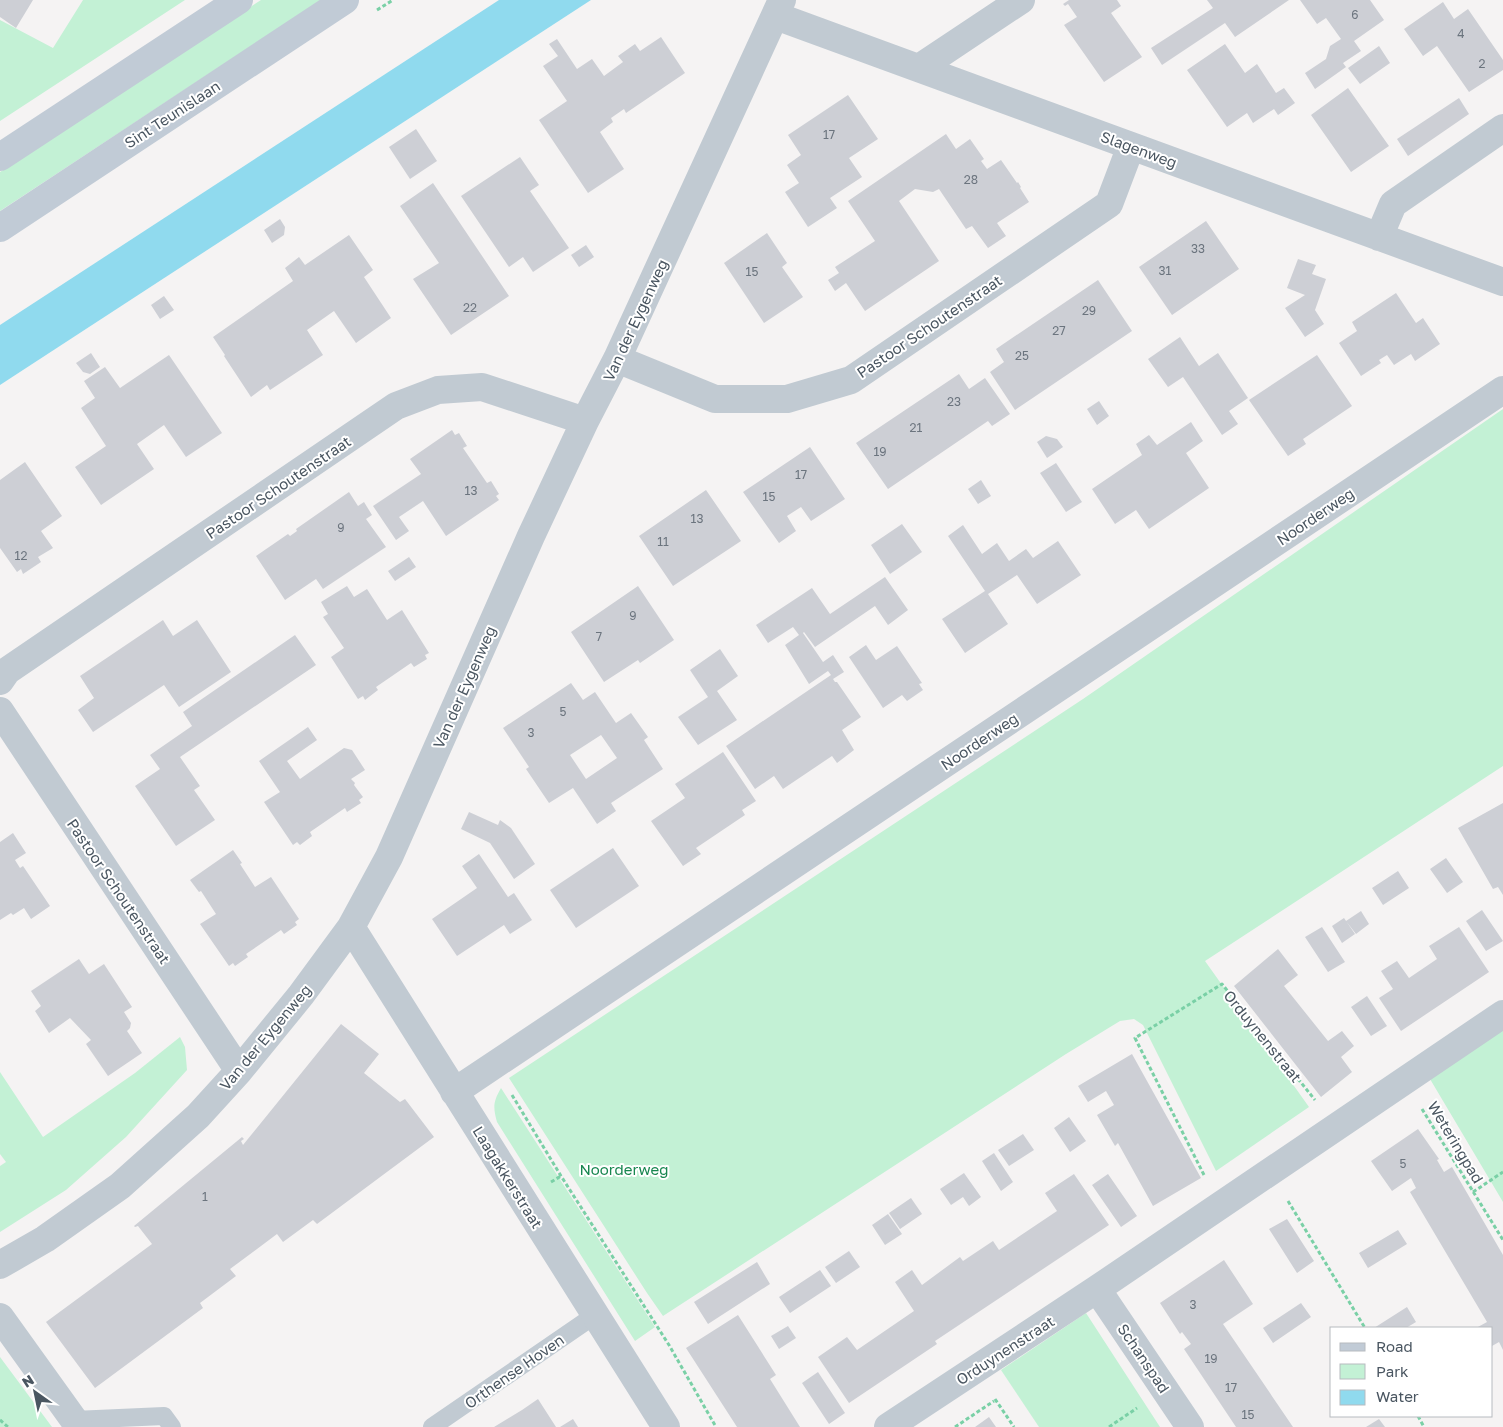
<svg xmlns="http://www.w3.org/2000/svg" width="1503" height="1427" viewBox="0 0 1503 1427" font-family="'Golos Text',sans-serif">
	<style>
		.green { fill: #c3f1d5 }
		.water { fill: #90daee }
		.building { fill: #cdcfd5; fill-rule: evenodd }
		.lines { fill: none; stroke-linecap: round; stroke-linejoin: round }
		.path { stroke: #7ad0a6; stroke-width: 3; stroke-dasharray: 4 2.5; stroke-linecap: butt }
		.lane { stroke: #c1cad2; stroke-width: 18 }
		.street { stroke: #c1cad2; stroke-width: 28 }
		.secondary { stroke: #c1cbd6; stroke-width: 28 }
		.labels { text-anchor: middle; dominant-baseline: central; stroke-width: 4; stroke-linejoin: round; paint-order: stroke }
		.number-label { font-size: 12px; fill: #6b747e }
		.street-label { font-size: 15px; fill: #4a5661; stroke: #fff }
		.park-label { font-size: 15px; fill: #17864f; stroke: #fff }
	</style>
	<rect width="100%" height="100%" fill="#f5f3f3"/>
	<path class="green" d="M83 0H185L0 121V20L53 48Z
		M261 0H321L0 211V172Z
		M1503 409V766L1205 961 1309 1107 1216 1171 1143 1025 1134 1019 1120 1021 1066 1054 663 1316 647 1293 509 1078 1083 699Z
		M1503 1027V1202L1430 1079Z
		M180 1037 185 1047 187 1070 126 1137 66 1190 0 1232V1166L6 1162 0 1154V1072L43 1137 135 1073Z
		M501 1088 655 1327 635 1341 497 1122C493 1107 493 1102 501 1088Z
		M1086 1313 1160 1427H1039L1001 1370Z
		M0 1357 52 1427H0Z"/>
	<path class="water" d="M499 0H591L0 385V325Z"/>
	<path class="building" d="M0 0H33L16 28 0 17Z
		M1069 0H1117L1121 6 1111 13 1142 57 1104 82 1064 25 1077 17 1068 4 1065 6 1063 4Z
		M1207 0H1289L1235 37 1225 23 1162 65 1151 48 1213 8Z
		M1300 0H1370L1384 20 1354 41 1361 51 1343 63 1346 67 1315 89 1305 73 1326 59 1330 46 1341 39 1326 18 1317 24Z
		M1443 2 1454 19 1468 9 1503 60V70L1469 92 1437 46 1423 56 1404 29Z
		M661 37 685 73 626 113 624 109 611 118 613 122 600 132 624 169 588 193 539 120 567 101 543 66 558 56 549 44 557 39 577 69 592 59 604 76 623 62 618 56 635 44 640 51Z
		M1225 44 1245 73 1257 64 1276 93 1284 88 1295 103 1278 115 1274 109 1253 123 1247 113 1227 127 1187 70Z
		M1379 46 1390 63 1360 84 1348 68Z
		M1348 88 1389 146 1351 172 1311 115Z
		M848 95 878 139 849 158 862 177 830 198 837 208 808 227 785 192 799 183 787 165 801 155 788 135Z
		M1459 98 1469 114 1408 156 1397 139Z
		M416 129 437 161 410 179 389 147Z
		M946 134 956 149 970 139 984 159 981 161 987 169 1001 160 1017 183 1018 182 1021 187 1020 188 1029 202 997 223 1006 236 988 248 972 226 966 229 939 189 933 192 915 189 899 201 939 261 865 311 846 283 835 291 828 280 839 273 835 267 875 241 848 201Z
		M520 157 539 185 530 191 569 248 533 272 523 257 509 267 461 196Z
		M433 183 509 296 451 335 413 279 439 263 400 206Z
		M280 219 285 227 284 235 272 243 264 230Z
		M1206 221 1239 269 1172 315 1139 267Z
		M767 233 787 263 782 267 803 297 764 323 724 263Z
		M349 235 373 270 364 277 391 318 356 343 334 311 307 330 323 355 270 390 267 385 251 397 224 356 225 355 213 337 293 281 285 268 299 257 305 265Z
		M586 245 594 257 579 267 571 255Z
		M1298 259 1316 265 1312 274 1326 279 1315 310 1324 324 1305 337 1285 308 1305 295 1287 288Z
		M1098 280 1132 331 1015 410 990 372 1004 362 996 349Z
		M1396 293 1416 323 1423 318 1440 344 1415 361 1411 354 1394 365 1387 355 1379 360 1381 363 1361 376 1339 343 1357 331 1352 322Z
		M164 296 174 310 160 319 151 305Z
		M1180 337 1199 366 1218 353 1248 398 1229 411 1238 424 1222 435 1183 377 1168 387 1148 359Z
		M91 353 100 367 90 374 83 372 76 363Z
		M169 355 222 433 186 457 164 425 137 444 154 469 101 505 75 467 106 446 81 408 95 398 84 381 105 367 120 388Z
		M1317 355 1352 406 1303 439 1306 444 1288 456 1249 400Z
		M959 374 969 389 985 378 1010 414 992 426 988 421 888 489 856 443Z
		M1099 401 1109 416 1097 425 1087 409Z
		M1191 422 1203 441 1186 453 1209 488 1149 529 1136 510 1115 524 1092 489 1142 455 1136 444 1149 435 1157 445Z
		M452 430 455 435 459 433 467 446 463 448 487 483 491 481 499 494 496 496 499 500 446 536 423 501 399 517 409 531 396 540 373 506 421 474 410 459Z
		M1046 436 1057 439 1063 447 1047 458 1037 442Z
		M810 447 845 499 811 521 801 507 787 516 796 531 779 543 743 492Z
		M25 462 62 516 41 531 53 548 38 557 41 562 23 574 21 569 17 572 0 548V480Z
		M1056 463 1082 502 1066 512 1040 473Z
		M981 480 991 496 978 504 968 489Z
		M706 490 741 541 673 586 639 536Z
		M349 492 358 506 364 502 372 515 366 519 386 547 323 589 316 579 285 600 256 556 288 534 290 536 297 531 296 529Z
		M902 524 922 552 890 574 871 545Z
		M963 525 982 554 997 543 1009 561 1026 549 1033 558 1058 541 1081 575 1037 604 1017 575 988 594 1008 624 965 653 942 619 985 591 948 536Z
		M409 557 416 567 395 581 388 571Z
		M885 577 908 610 888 625 875 606 815 647 804 632 803 633 823 662 833 655 844 672 833 679 835 682H837L861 717 842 730 854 750 837 763 832 756 783 789 774 776 755 789 726 746 831 675 828 671 809 684 785 645 799 635 793 627 768 643 756 625 812 588 830 614Z
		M347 586 354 597 367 589 387 620 402 610 429 653 425 655 427 659 414 667 411 663 376 687 378 690 365 700 363 696 358 699 331 657 344 648 323 617 328 614 321 602Z
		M638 586 674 640 640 663 638 660 604 682 571 632Z
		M163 620 173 636 197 620 231 672 179 707 164 685 93 732 78 710 94 698 80 676Z
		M295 635 316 665 180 757 200 786 194 790 215 820 176 846 135 786 160 769 150 755 192 726 183 712Z
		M866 645 876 660 897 646 922 683 919 684 923 690 907 701 902 695 883 708 849 657Z
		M720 649 738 676 717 691 737 720 698 745 678 717 708 697 690 670Z
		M571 683 583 700 595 692 616 723 631 713 648 737 644 740 663 769 611 803 616 811 597 824 573 788 549 803 526 769 529 767 503 728ZM601 735 617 758 586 779 570 755Z
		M308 727 317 740 287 761 300 779 344 748 352 750 365 770 351 779 355 783 354 785 363 797 359 800 361 803 347 812 345 808 310 832 312 836 300 845 297 842 293 845 264 802 280 792 259 761Z
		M723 752 756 801 742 810 745 815 696 848 701 854 683 866 651 821 685 798 675 784Z
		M1503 803V895L1498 887 1493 889 1458 828Z
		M469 812 498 825 500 820 511 828 535 864 514 879 490 843 461 829Z
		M13 833 26 853 15 860 20 868 23 866 50 906 31 919 24 908 13 915 11 913 0 920V842Z
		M613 848 639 886 576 928 550 890Z
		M233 850 242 863 240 864 255 887 271 877 299 919 295 922 297 925 284 934 281 930 246 954 248 957 235 966 233 963 229 966 200 924 216 914 201 891 199 892 190 880Z
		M479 854 508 897 514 893 532 920 510 934 504 925 457 956 432 919 477 888 462 866Z
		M1446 858 1463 882 1447 893 1430 869Z
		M1398 871 1409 888 1383 905 1372 888Z
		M1482 910 1503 941 1486 951 1466 921Z
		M1361 911 1369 924 1356 934 1346 921Z
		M1344 918 1355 934 1342 943 1332 926Z
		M1322 927 1345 962 1328 972 1305 937Z
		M1459 927 1489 972 1401 1031 1379 998 1393 989 1381 971 1397 961 1409 978 1437 959 1429 946Z
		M1278 949 1298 975 1284 986 1328 1041 1342 1031 1354 1046 1341 1057 1352 1072 1321 1097 1234 986Z
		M79 959 89 974 104 964 132 1007 124 1012 131 1023 130 1028 127 1031 142 1053 108 1076 86 1044 91 1040 70 1018 49 1033 35 1011 41 1006 31 991Z
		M1367 996 1387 1026 1371 1036 1351 1007Z
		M341 1024 379 1054 364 1073 400 1102 405 1099 434 1137 317 1224 313 1220 283 1242 277 1234 230 1269 236 1276 200 1303 203 1308 95 1388 46 1322 152 1244 138 1226 135 1227 134 1226 242 1137 244 1139 241 1141 243 1145Z
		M1132 1054 1201 1178 1153 1206 1118 1143 1115 1146 1097 1115 1114 1105 1106 1091 1088 1102 1078 1086Z
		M1069 1117 1086 1141 1070 1152 1054 1128Z
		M1418 1129 1439 1159 1437 1160 1444 1172 1452 1167 1503 1255V1350L1499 1342 1492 1346V1328H1476L1487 1322 1410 1192 1416 1188 1411 1178 1392 1191 1371 1161Z
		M1023 1134 1034 1150 1009 1166 998 1150Z
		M994 1153 1013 1182 1001 1191 982 1161Z
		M964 1173 981 1197 969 1206 963 1197 951 1205 940 1189Z
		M1074 1174 1109 1225 935 1341 937 1344 849 1403 818 1357 847 1337 857 1350 914 1311 895 1282 912 1270 922 1285 960 1257 963 1261 993 1241 999 1250 1057 1211 1045 1193Z
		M1108 1174 1137 1216 1121 1227 1092 1185Z
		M911 1198 922 1214 900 1229 889 1213Z
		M888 1214 902 1234 885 1245 872 1225Z
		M1287 1219 1314 1261 1297 1273 1269 1229Z
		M1398 1230 1407 1244 1368 1268 1359 1253Z
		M849 1251 860 1267 836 1283 825 1267Z
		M1224 1260 1253 1304 1223 1324 1293 1427H1236L1184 1349 1191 1344 1182 1332 1180 1334 1160 1303Z
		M757 1262 770 1284 708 1324 694 1302Z
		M820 1270 831 1286 790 1313 779 1297Z
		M1301 1303 1311 1317 1273 1343 1263 1328Z
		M1407 1307 1416 1322 1406 1328H1374Z
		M738 1315 776 1375 770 1379 800 1427H737L686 1348Z
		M788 1326 796 1338 779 1349 771 1336Z
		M818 1372 845 1413 829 1424 802 1383Z
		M538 1399 556 1427H494L522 1410Z
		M989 1417 996 1427H975Z
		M573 1419 578 1427H560Z
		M1379 1419 1385 1427H1366Z"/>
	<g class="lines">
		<path class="path" d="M377 10 393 0
			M512 1095 561 1176 669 1345 716 1427
			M1422 1109 1503 1240
			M1204 1175 1135 1038 1222 984 1315 1100
			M551 1182 561 1176
			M1473 1192 1503 1172
			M1288 1201 1365 1328
			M995 1399 1014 1427
			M1418 1416 1424 1427
			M0 1420 8 1427
			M955 1427 994 1401
			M1109 1427 1137 1408"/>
		<path class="lane" d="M74 1420 164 1416 172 1427
			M432 1427 595 1315"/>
		<path class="street" d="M776 16 1503 282
			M919 68 1021 0
			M1379 237 1393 204 1503 128
			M617 359 715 399H787L851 380 1109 204 1131 146
			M0 681 7 671 396 406 438 390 482 387 585 421
			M0 711 239 1071
			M351 927 666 1427
			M454 1092 1503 390
			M0 1265 45 1239 120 1186 198 1116 239 1071 301 995 351 927 389 857 531 536 585 421 617 359 782 0
			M1097 1289 1190 1427
			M0 1317 79 1427
			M888 1427 1097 1289 1503 1014"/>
		<path class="secondary" d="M0 157 239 0
			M0 228 345 0"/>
	</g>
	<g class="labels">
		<g class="number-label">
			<text x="1355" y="14">6</text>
			<text x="1461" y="33">4</text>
			<text x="1482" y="63">2</text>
			<text x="829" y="134">17</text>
			<text x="971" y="179">28</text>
			<text x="1198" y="248">33</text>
			<text x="1165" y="270">31</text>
			<text x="752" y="271">15</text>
			<text x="470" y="307">22</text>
			<text x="1089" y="310">29</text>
			<text x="1059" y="330">27</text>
			<text x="1022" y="355">25</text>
			<text x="954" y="401">23</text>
			<text x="916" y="427">21</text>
			<text x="880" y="451">19</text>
			<text x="801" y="474">17</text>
			<text x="471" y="490">13</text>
			<text x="769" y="496">15</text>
			<text x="697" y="518">13</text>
			<text x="341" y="527">9</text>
			<text x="663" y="541">11</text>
			<text x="21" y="555">12</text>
			<text x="633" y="615">9</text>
			<text x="599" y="636">7</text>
			<text x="563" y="711">5</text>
			<text x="531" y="732">3</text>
			<text x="1403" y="1163">5</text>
			<text x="205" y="1196">1</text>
			<text x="1193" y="1304">3</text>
			<text x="1211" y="1358">19</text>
			<text x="1231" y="1387">17</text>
			<text x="1248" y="1414">15</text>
		</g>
		<g class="street-label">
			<text transform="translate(172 114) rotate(-33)">Sint Teunislaan</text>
			<text transform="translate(1139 149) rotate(20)">Slagenweg</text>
			<text transform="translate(635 320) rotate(-65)">Van der Eygenweg</text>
			<text transform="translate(929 326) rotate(-34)">Pastoor Schoutenstraat</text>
			<text transform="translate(278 487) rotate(-34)">Pastoor Schoutenstraat</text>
			<text transform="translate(1315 516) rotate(-34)">Noorderweg</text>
			<text transform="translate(464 687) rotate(-66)">Van der Eygenweg</text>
			<text transform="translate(979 741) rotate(-34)">Noorderweg</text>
			<text transform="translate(119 891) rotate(56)">Pastoor Schoutenstraat</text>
			<text transform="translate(1263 1036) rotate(51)">Orduynenstraat</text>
			<text transform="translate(265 1037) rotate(-50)">Van der Eygenweg</text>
			<text transform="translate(1456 1142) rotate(59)">Weteringpad</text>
			<text transform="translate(508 1177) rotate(58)">Laagakkerstraat</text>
			<text transform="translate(1005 1350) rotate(-33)">Orduynenstraat</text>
			<text transform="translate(1144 1358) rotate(56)">Schanspad</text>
			<text transform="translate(514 1371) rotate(-35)">Orthense Hoven</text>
		</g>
		<g class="park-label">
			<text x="624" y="1169">Noorderweg</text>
		</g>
	</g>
	<rect x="1330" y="1327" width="162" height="90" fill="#ffffff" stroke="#b7bbc0"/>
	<rect x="1340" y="1343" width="25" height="8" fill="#c1cbd6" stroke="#b7bbc0"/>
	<text x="1376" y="1352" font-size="15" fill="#4a5661">Road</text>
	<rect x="1340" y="1364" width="25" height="15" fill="#c3f1d5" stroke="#b7bbc0"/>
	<text x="1376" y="1377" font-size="15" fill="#4a5661">Park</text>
	<rect x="1340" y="1390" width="25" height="15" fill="#90daee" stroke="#b7bbc0"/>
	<text x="1376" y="1402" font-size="15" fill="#4a5661">Water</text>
	<g transform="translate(35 1392) rotate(327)" stroke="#ffffff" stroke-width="4" paint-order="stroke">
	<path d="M0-4L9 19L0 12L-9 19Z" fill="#4a5661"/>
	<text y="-8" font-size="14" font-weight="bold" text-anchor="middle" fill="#4a5661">N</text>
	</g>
</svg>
